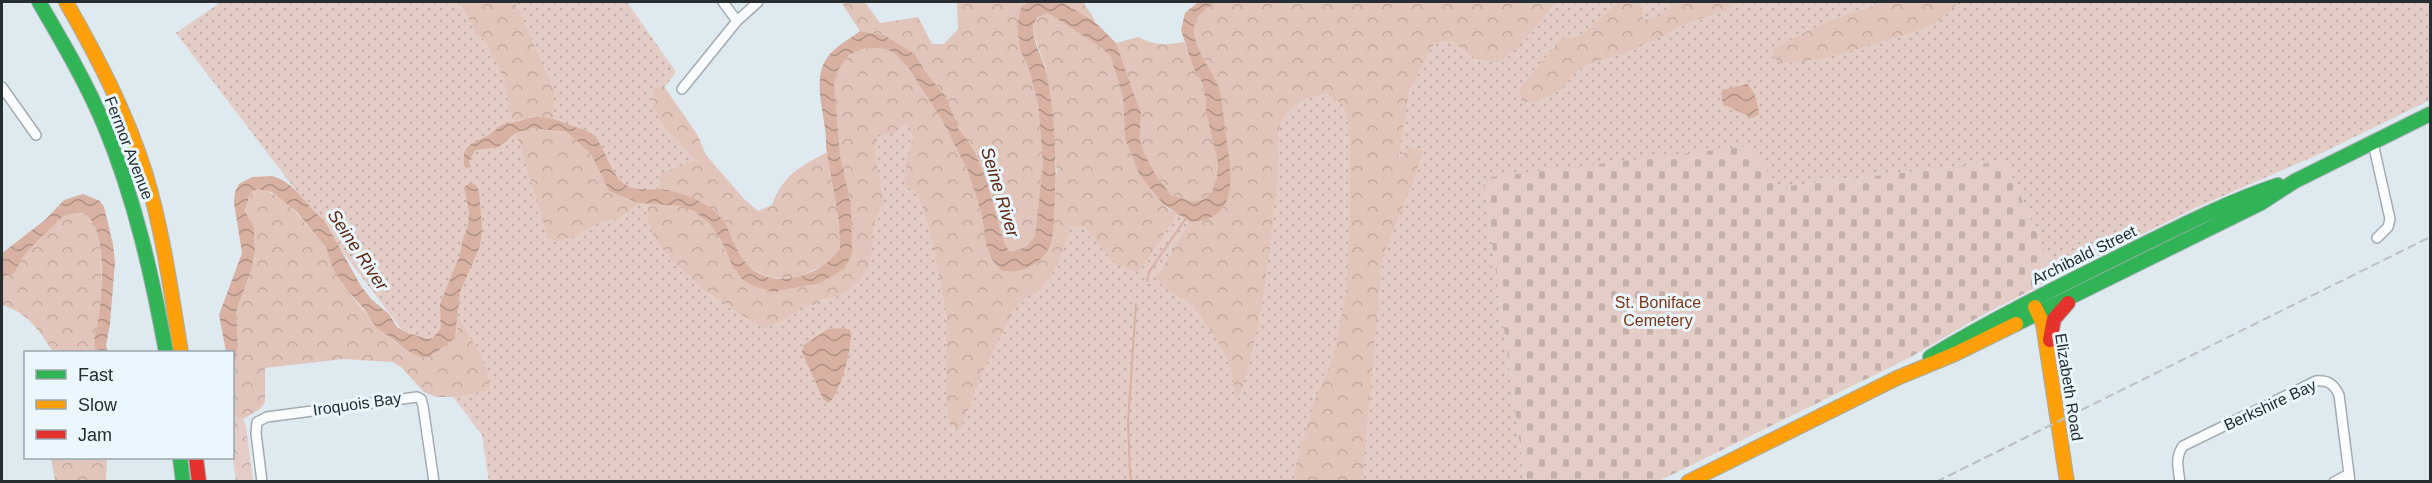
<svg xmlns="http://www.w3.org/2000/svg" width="2432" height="483" viewBox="0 0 2432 483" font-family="Arial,sans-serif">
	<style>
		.grass { fill: url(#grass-dots) }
		.forest { fill: url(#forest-crowns) }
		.cemetery { fill: url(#cemetery-stones) }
		.park { fill: url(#park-crowns) }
		.water { fill: url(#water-waves) }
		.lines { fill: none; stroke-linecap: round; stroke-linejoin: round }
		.stream { stroke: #d8b1a2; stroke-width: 2 }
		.street-casing { stroke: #a3acb1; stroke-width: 12 }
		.fast-casing { stroke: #a3acb1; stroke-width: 16 }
		.slow-casing { stroke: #a3acb1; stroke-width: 16 }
		.jam-casing { stroke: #a3acb1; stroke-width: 16 }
		.street { stroke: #fafcfd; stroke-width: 9 }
		.fast { stroke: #30b455; stroke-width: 14 }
		.slow { stroke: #ff9f0a; stroke-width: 14 }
		.jam { stroke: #e5322d; stroke-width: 14 }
		.rail { stroke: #bdc0c2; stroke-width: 2; stroke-dasharray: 9 4.5; stroke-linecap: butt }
		.labels { text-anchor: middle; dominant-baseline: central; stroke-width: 6; stroke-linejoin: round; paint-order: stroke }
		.street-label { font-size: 16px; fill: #252d31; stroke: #eaf7ff }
		.park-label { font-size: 16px; fill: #7f3514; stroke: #eaf7ff }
		.water-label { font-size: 18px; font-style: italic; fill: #5f270e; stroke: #eaf7ff }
	</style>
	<defs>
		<pattern id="grass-dots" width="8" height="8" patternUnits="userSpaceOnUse" patternTransform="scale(1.5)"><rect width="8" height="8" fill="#e3cdc6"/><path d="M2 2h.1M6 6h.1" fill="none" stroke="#c3b0ab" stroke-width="1.8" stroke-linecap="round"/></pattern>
		<pattern id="forest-crowns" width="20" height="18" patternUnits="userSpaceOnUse" patternTransform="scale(1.5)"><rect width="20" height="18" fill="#e2c5ba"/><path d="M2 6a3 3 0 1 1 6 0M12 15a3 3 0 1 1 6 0" fill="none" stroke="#c2aaa0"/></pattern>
		<pattern id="cemetery-stones" width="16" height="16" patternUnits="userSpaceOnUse" patternTransform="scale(1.5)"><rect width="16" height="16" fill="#e3cdc6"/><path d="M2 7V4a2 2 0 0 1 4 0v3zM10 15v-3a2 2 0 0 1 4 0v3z" fill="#c3b0ab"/></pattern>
		<pattern id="park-crowns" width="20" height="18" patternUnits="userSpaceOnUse" patternTransform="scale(1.5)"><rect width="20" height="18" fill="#e3cdc6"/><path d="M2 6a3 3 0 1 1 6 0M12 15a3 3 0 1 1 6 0" fill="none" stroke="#c3b0ab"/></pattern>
		<pattern id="water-waves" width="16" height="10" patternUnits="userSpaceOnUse" patternTransform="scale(1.5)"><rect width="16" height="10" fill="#d8b1a2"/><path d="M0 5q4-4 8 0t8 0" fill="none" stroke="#af9085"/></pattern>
	</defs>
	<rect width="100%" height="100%" fill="#deeaf0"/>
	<path class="grass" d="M221 2H627L676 72 659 95 665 116 820 283 834 84 945 129 968 171 1057 173 1178 213 1185 220 1217 2H2430V100L2324 152 2195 208 2056 277 2005 161 1779 187 1483 178 1525 481 489 482 482 435 176 33Z"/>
	<path class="forest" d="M460 2H515L554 91 553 119 532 116 515 121 511 114 503 77 485 41 476 33Z
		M841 2H865L880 23 918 17 932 44H944L958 29 957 2H1028L1024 4 1017 26 1020 50 1029 69 1038 104 1043 165 1035 236 1026 247 1010 252C1001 241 1001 230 998 217 989 187 979 148 957 127L959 122 956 120 947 98 925 71 915 54 884 35 860 31Z
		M1062 2H1083L1095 20 1094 21Z
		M1217 2H1556L1518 47 1497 63 1473 57 1452 41 1434 43 1409 90 1398 159 1410 147 1423 151 1414 179 1382 259 1362 481H1297L1294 472 1315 399 1332 362 1346 295 1350 221V129L1345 107 1327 93C1307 98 1293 101 1282 120 1276 129 1279 170 1277 183 1269 257 1262 333 1237 403L1229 361 1214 336 1194 306 1163 287 1157 278 1190 222C1242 219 1231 171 1226 136 1224 122 1223 106 1220 91 1215 73 1188 41 1195 23 1198 14 1209 6 1217 2Z
		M1617 2H1641L1643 20 1660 16 1675 2H1766H1738L1719 13 1678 26 1665 35 1622 54 1587 64 1576 72 1562 89 1537 102H1522L1519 89 1561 39 1580 37C1591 24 1606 15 1617 2Z
		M1883 2H1958C1937 30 1907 33 1876 43 1839 55 1819 62 1780 63L1772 56 1774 49C1812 27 1839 16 1881 4Z
		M1048 13 1103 49 1111 57 1123 98 1125 139 1140 176 1164 205 1171 211 1178 213 1138 273 1114 263 1085 227 1071 226 1058 265 1041 288 1025 298 1013 311 984 369 960 430 950 425 946 398 947 317 931 233 918 194 905 186 906 164 913 138 908 124 904 123 894 134 877 135 875 154 883 202 873 226 870 265 860 280 840 296 824 298 813 305H804C792 317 780 322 764 328 732 311 651 257 648 218 647 214 648 209 649 204 659 205 672 204 682 207 710 214 721 242 732 265L787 291 794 287 820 283 844 269 850 226 851 204 840 156 834 84 838 70 849 55 865 48 886 49 894 53 909 69 942 120 968 171 982 215 986 244 991 258 1049 249 1052 233 1057 173 1046 69 1033 33 1034 23 1041 15Z
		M1138 37C1154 46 1166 45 1184 42L1202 84 1206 101V112L1218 162 1217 177 1212 192 1205 199 1194 202 1171 195 1155 174 1143 153 1140 141 1141 113 1116 43Z
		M654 87 665 88 697 134 706 155 744 199 758 211 772 205C783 175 800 166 828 152L839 221 840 249 828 263 795 279 768 276 752 268 743 259 721 216 666 190 659 189 660 174 695 160 661 122 653 106Z
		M532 128 570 134 591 154 606 187 616 194 639 203 620 218 602 221 574 237 556 241 548 237 516 133Z
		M257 189C282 192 295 211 310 229 316 237 323 243 327 251 333 264 336 277 345 288 370 318 387 342 423 358L440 350 457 334 458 318C472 339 488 363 490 390L452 397H436L424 392 401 367 392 362 343 359 265 368V402L260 409 243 419 233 416V376L238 346 236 312 251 271 255 251 254 227 245 211 250 193Z
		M70 213C79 213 89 212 95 222 102 236 102 294 100 311 98 325 93 338 95 352H53C40 331 27 312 2 305V277L15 273C23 249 48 226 70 213Z
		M51 458H107L106 481H55Z"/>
	<path class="cemetery" d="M1749 146 1779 187 2005 161 2056 277 1977 318 1911 357 1659 481H1525L1483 178Z"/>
	<path class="park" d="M233 416 243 419 246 426 253 481H236L232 451Z"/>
	<path class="water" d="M1028 2H1062L1094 21 1116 43 1141 113 1140 141 1144 153 1155 174 1171 195 1194 202 1205 199 1212 192 1217 177 1218 162 1206 112V101L1202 83 1193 67 1181 30 1185 13 1198 2H1217C1209 6 1198 14 1195 23 1188 41 1215 73 1220 91 1223 106 1224 122 1226 136 1231 171 1242 220 1190 222L1164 205 1140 176 1125 139 1123 98 1111 57 1103 49 1048 13C1038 15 1032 22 1033 32 1035 46 1043 59 1046 72 1056 119 1057 166 1054 214 1053 225 1054 240 1048 250 1039 266 1017 275 1001 270L991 258 986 244 982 215 968 171 942 120 909 69 894 53 886 49 865 48 849 55 838 70 834 84 840 156 851 204 852 254 844 269 820 283 773 292 751 285 742 279 732 265 722 242 710 224 694 211 681 206 639 203 609 191 591 154 567 132 531 128 516 133 498 147 475 150 469 161 471 167 466 168 464 165C462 144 472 144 487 136 492 134 496 128 501 125 507 122 516 123 523 120 541 113 557 120 575 127 581 129 590 131 595 136 604 148 612 175 623 183 636 194 652 187 667 190 676 192 688 196 697 200 733 218 724 231 743 259 767 295 820 277 840 249L839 221 826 147C828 119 808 78 830 54 838 45 851 38 860 31L884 35 915 54 925 71 947 98 955 119 959 122 957 127C980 150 988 186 997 217 1001 230 1001 241 1010 252L1026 247 1035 236 1043 165 1038 104 1029 69 1020 50 1017 26 1021 7Z
		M1747 84C1755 90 1758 105 1759 114L1753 118 1723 104 1721 95 1722 90Z
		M272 176C297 183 304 205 324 220L361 286 371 299 389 314 397 327 407 333 428 339 433 338 441 328 440 304 460 255 462 242 468 226 469 212 464 187 470 183 476 185 479 191 482 227 480 246 460 292 455 338 435 353 423 358 411 353 376 327 364 309 346 289 334 271 326 248 296 211 272 192 257 189 250 193 245 211 254 227 255 251 251 271 236 312 238 346 233 376 232 352H226L219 315 242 253 234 203 235 192 239 184 252 177Z
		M83 194 100 201 104 207 113 244 115 262 110 324 106 345 108 352H95C92 337 99 323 100 307 102 288 107 213 79 213 71 213 64 215 58 221 42 238 23 250 15 273L2 277V253L45 220 64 200Z
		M844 328 850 330C854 343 840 396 828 403L823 399 802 352 804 345 828 329Z"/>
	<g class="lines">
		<path class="stream" d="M1147 281 1149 272 1186 218
			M1132 482 1130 474 1128 422 1136 304"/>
		<defs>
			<path id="street" d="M723 2 737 21
				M2 87 36 135
				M682 89 737 21 758 2
				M2373 143 2390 219 2388 227 2377 238
				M262 482 256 433 257 422 267 417 417 397 421 399 423 406 434 482
				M2180 482C2178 468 2175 457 2183 446L2316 381C2328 380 2334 384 2339 395L2350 482
				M2334 482 2349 474"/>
			<path id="fast" d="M39 2C63 43 87 84 105 127 135 200 152 275 166 352
				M2016 324 2261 203 2295 181 2430 114
				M1930 357C1993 319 2058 287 2124 254 2175 229 2224 203 2278 185
				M180 458 183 482"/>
			<path id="slow" d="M66 2C97 56 126 112 145 172 163 231 171 292 181 352
				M2035 307 2043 324 2067 482
				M1688 482 1897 378 1955 354 2016 324"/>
			<path id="jam" d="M2050 340 2054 319 2068 303
				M196 458 199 482"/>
		</defs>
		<use href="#street" class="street-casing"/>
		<use href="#fast" class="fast-casing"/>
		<use href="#slow" class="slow-casing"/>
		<use href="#jam" class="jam-casing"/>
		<use href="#street" class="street"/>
		<use href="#fast" class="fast"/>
		<use href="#slow" class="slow"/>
		<use href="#jam" class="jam"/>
		<path class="rail" d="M1936 482 2430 237"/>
	</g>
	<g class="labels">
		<g class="street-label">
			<text transform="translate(129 148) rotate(69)">Fermor Avenue</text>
			<text transform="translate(2084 255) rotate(-26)">Archibald Street</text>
			<text transform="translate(2069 387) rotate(81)">Elizabeth Road</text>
			<text transform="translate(357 404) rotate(-8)">Iroquois Bay</text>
			<text transform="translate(2270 405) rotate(-25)">Berkshire Bay</text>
		</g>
		<g class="park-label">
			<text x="1658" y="302">St. Boniface<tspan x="1658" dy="18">Cemetery</tspan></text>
		</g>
		<g class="water-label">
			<text transform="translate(1000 192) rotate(73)">Seine River</text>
			<text transform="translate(358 250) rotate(56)">Seine River</text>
		</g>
	</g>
	<rect width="2432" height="483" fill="none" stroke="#252d31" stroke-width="6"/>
	<rect x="24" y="351" width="210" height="108" fill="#eaf7ff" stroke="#9ba6ad" stroke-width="1.5"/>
	<rect x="36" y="370" width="30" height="9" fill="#30b455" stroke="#9ba6ad" stroke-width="1.5"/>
	<text x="78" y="381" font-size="18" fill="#252d31">Fast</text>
	<rect x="36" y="400" width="30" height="9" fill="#ff9f0a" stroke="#9ba6ad" stroke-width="1.5"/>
	<text x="78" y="411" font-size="18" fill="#252d31">Slow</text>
	<rect x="36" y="430" width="30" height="9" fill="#e5322d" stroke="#9ba6ad" stroke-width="1.5"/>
	<text x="78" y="441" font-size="18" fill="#252d31">Jam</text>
</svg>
